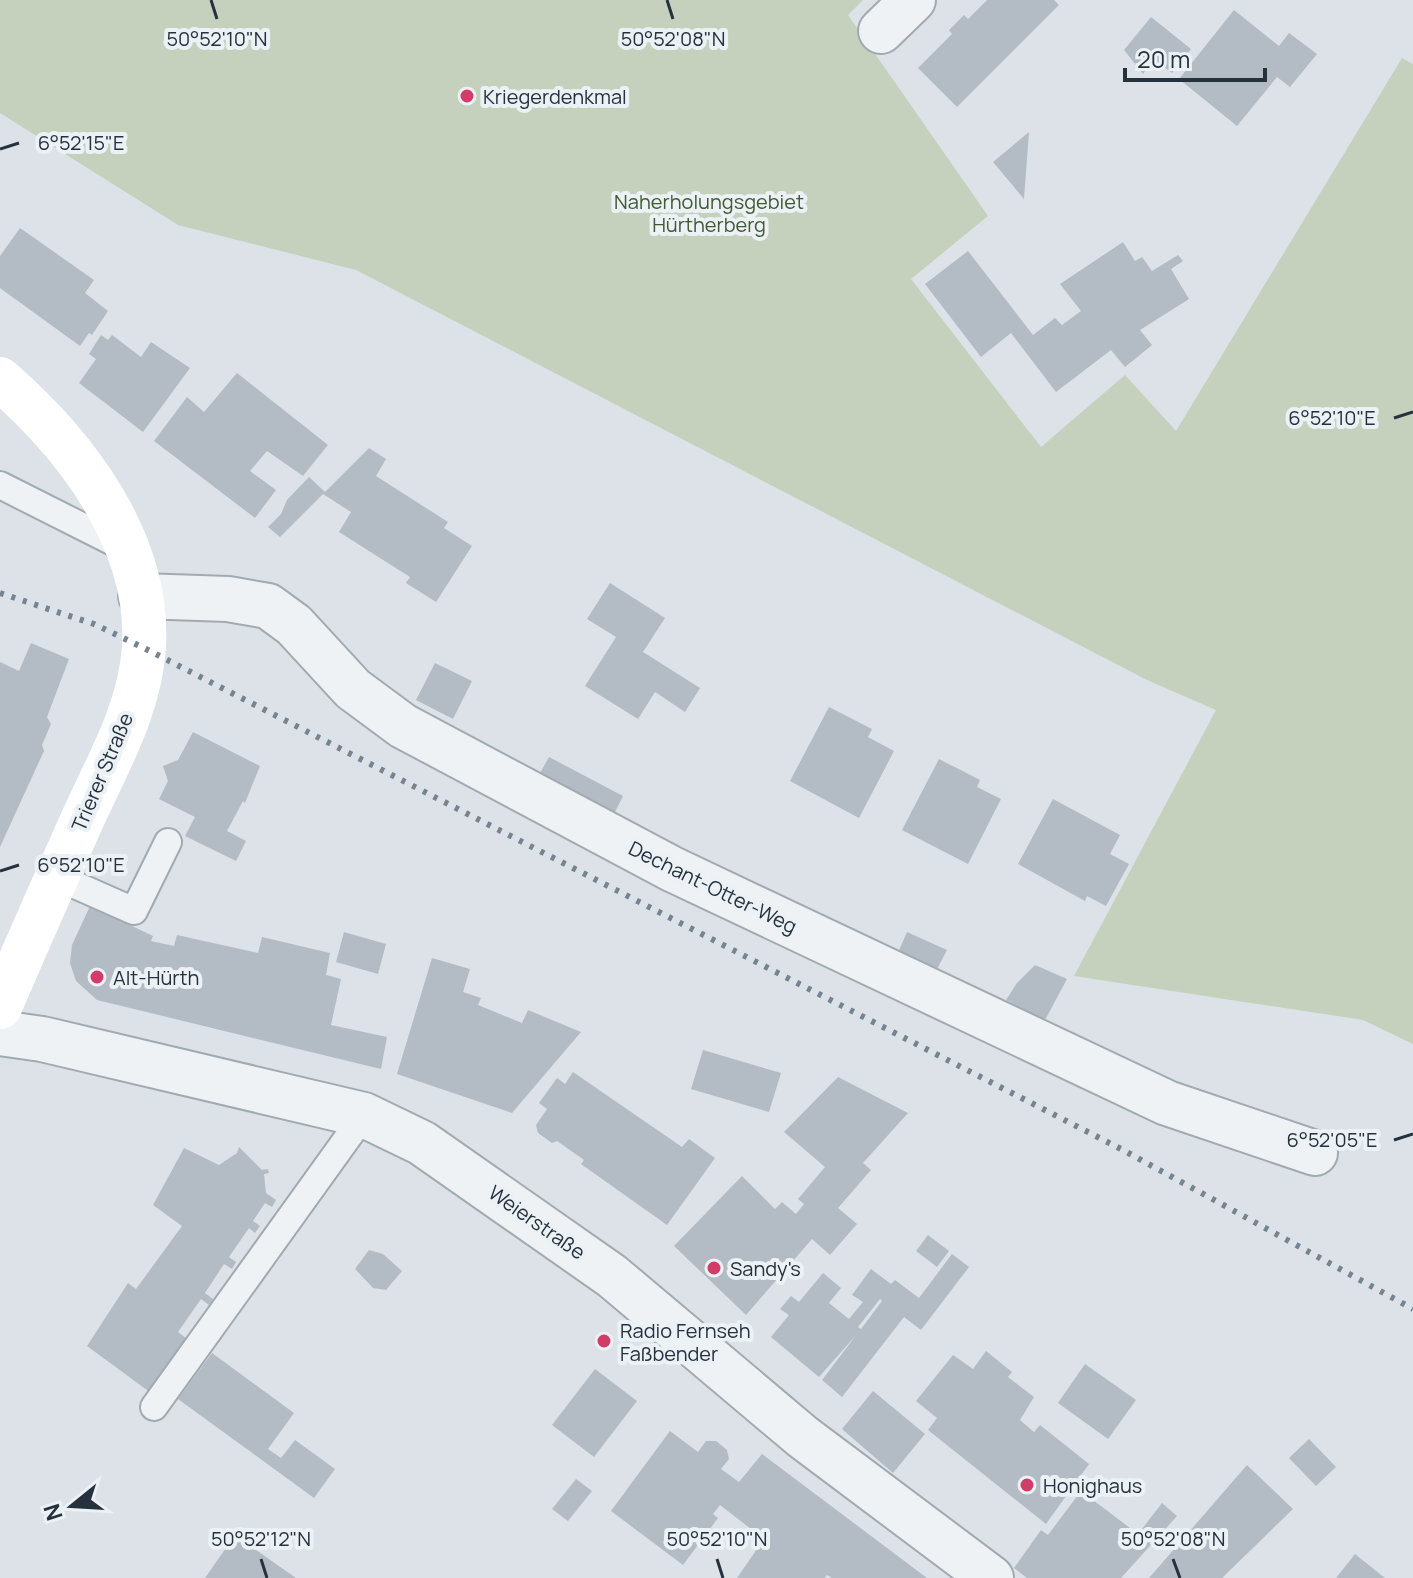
<svg xmlns="http://www.w3.org/2000/svg" width="1413" height="1578" viewBox="0 0 1413 1578" font-family="Manrope,sans-serif">
	<style>
		.green { fill: #c5d1bd }
		.building { fill: #b3bcc4; fill-rule: evenodd }
		.lines { fill: none; stroke-linecap: round; stroke-linejoin: round }
		.lane-casing { stroke: #a1aab1; stroke-width: 30 }
		.street-casing { stroke: #a1aab1; stroke-width: 48 }
		.lane { stroke: #eff2f5; stroke-width: 26 }
		.street { stroke: #eff2f5; stroke-width: 44 }
		.secondary { stroke: #fff; stroke-width: 44 }
		.rail { stroke: #758491; stroke-width: 6; stroke-dasharray: 4 8; stroke-linecap: butt }
		.ticks { fill: none; stroke: #25323e; stroke-width: 3 }
		.poi-dot { fill: #d33b69; stroke: #ecf1f5; stroke-width: 3 }
		.labels { text-anchor: middle; dominant-baseline: central; stroke-width: 8; stroke-linejoin: round; paint-order: stroke }
		.poi-label { font-size: 20px; fill: #25323e; stroke: #ecf1f5; text-anchor: start }
		.park-label { font-size: 20px; fill: #405a32; stroke: #ecf1f5 }
		.street-label { font-size: 20px; fill: #25323e; stroke: #ecf1f5 }
		.ticks-label { font-size: 20px; text-anchor: middle; fill: #25323e; stroke: #ecf1f5; stroke-width: 8; stroke-linejoin: round; paint-order: stroke }
	</style>
	<rect width="100%" height="100%" fill="#dce2e7"/>
	<path class="green" d="M0 0H863L848 15 988 216 911 279 1041 447 1125 375 1176 431 1402 58 1413 64V1044L1363 1020 1074 976 1216 710 1147 680 356 270 178 225 0 113Z"/>
	<path class="building" d="M987 0H1054L1059 5 957 107 918 68 952 34 949 30 964 15 968 19Z
		M1234 10 1279 46 1289 33 1317 54 1290 87 1277 77 1237 126 1179 79Z
		M1151 17 1191 49 1172 73 1154 59 1143 74 1124 50Z
		M1029 132 1024 199 993 162Z
		M20 228 94 280 85 293 108 311 92 335 89 333 80 346 0 288V256Z
		M1123 242 1135 261 1142 257 1152 271 1178 255 1183 261 1171 269 1189 299 1140 330 1152 345 1125 367 1111 350 1056 392 1011 333 981 357 925 284 968 251 1033 335 1055 318 1062 325 1081 311 1060 284Z
		M101 335 108 340 112 335 141 357 151 342 190 368 143 432 79 383 96 359 89 354Z
		M237 373 328 445 303 476 267 451 250 471 276 490 255 518 154 441 187 397 204 412Z
		M369 448 386 459 376 476 448 522 444 528 472 546 436 602 406 583 410 577 339 532 351 512 323 494 280 537 268 527 281 514 287 500 309 477 325 492Z
		M610 583 665 618 643 652 700 688 685 712 655 692 638 719 585 686 616 637 587 619Z
		M31 643 69 659 47 717 51 724 42 745 44 751 0 847V662L19 671Z
		M435 663 472 681 453 719 416 700Z
		M829 707 872 729 868 737 894 751 859 818 790 781Z
		M193 732 260 766 245 803 243 801 227 831 246 841 236 861 185 836 195 817 159 799 168 781 163 766 178 760Z
		M549 757 623 796 614 814 539 775Z
		M939 759 980 780 977 787 1001 799 968 864 902 830Z
		M1053 799 1120 835 1110 854 1129 864 1106 906 1087 896 1085 901 1018 864Z
		M90 906 153 936 151 941 174 946 177 935 258 953 262 937 330 953 326 975 341 979 331 1025 387 1037 381 1069 97 1000 76 981 70 963 72 945Z
		M344 932 386 944 378 974 336 962Z
		M907 932 947 950 935 973 897 955Z
		M432 958 470 969 463 992 481 998 478 1005 522 1023 528 1010 581 1032 512 1113 397 1074Z
		M1035 965 1067 979 1045 1020 1006 1000 1017 983Z
		M703 1050 781 1073 769 1112 691 1089Z
		M573 1072 682 1147 689 1139 715 1158 667 1225 581 1164 584 1160 557 1141 552 1143 538 1133 536 1125 547 1109 539 1103 557 1078 565 1084Z
		M838 1077 908 1113 863 1163 871 1170 838 1208 857 1224 830 1255 812 1239 746 1315 674 1246 742 1176 775 1209 782 1202 796 1214 804 1204 798 1199 825 1167 784 1132Z
		M239 1147 262 1170 268 1169 269 1173 264 1174 266 1193 276 1200 272 1207 265 1203 253 1221 260 1226 255 1233 249 1228 229 1257 236 1262 232 1269 224 1264 205 1293 213 1299 209 1305 201 1299 178 1332 187 1339 151 1393 87 1346 128 1283 136 1289 182 1226 153 1205 184 1148 219 1165 237 1153Z
		M928 1235 949 1251 937 1267 916 1251Z
		M369 1250 383 1254 402 1271 386 1290 373 1288 355 1269Z
		M952 1254 969 1267 921 1330 904 1317 842 1397 822 1380 857 1334 819 1377 771 1337 789 1315 780 1309 791 1296 799 1302 823 1273 841 1288 829 1303 849 1319 863 1302 852 1295 871 1269 891 1284 895 1280 919 1298ZM880 1299 882 1301 861 1329 858 1327Z
		M986 1351 1012 1372 1008 1377 1034 1397 1020 1420 1034 1432 1040 1425 1089 1464 1046 1524 928 1430 937 1418 916 1401 953 1355 973 1369Z
		M212 1353 294 1413 268 1449 281 1458 295 1440 335 1469 314 1498 178 1399Z
		M1085 1364 1136 1400 1108 1439 1058 1403Z
		M595 1369 637 1401 594 1457 552 1425Z
		M873 1391 925 1434 893 1473 842 1429Z
		M670 1431 698 1452 706 1441H716L727 1450 729 1459 721 1469 739 1482 762 1454 927 1578H832L827 1575 825 1578H737L764 1539 720 1505 713 1514 718 1518 683 1565 611 1511Z
		M1309 1439 1336 1467 1316 1486 1289 1458Z
		M1247 1465 1293 1509 1222 1578H1149Z
		M576 1479 592 1491 568 1521 552 1509Z
		M1081 1491 1138 1534 1162 1503 1177 1516 1121 1578H1027L1014 1568 1041 1530 1048 1535Z
		M235 1535 296 1578H205Z
		M1355 1554 1385 1578H1336Z"/>
	<g class="lines">
		<defs>
			<path id="lane" d="M0 485 125 548
				M57 877 134 911 168 842
				M154 1407 364 1115"/>
			<path id="street" d="M881 31 913 0
				M141 596 228 599 268 606 294 625 353 689 403 726 672 869 1167 1103 1315 1153
				M0 1033 42 1039 364 1115 422 1143 612 1276 803 1437 991 1578"/>
		</defs>
		<use href="#lane" class="lane-casing"/>
		<use href="#street" class="street-casing"/>
		<use href="#lane" class="lane"/>
		<use href="#street" class="street"/>
		<path class="secondary" d="M0 379C76 445 150 541 144 647 140 709 108 763 83 818 55 881 27 944 0 1007"/>
		<path class="rail" d="M0 593 94 624 144 648 1123 1150 1413 1309"/>
	</g>
	<path class="ticks" d="M211 0 217 19M667 0 673 19M0 149 19 143M1394 418 1413 412M0 871 19 865M1394 1140 1413 1134M261 1559 267 1578M717 1559 723 1578M1173 1559 1180 1578"/>
	<g class="poi-dot">
		<circle cx="467" cy="96" r="8"/>
		<circle cx="97" cy="977" r="8"/>
		<circle cx="714" cy="1268" r="8"/>
		<circle cx="604" cy="1341" r="8"/>
		<circle cx="1027" cy="1485" r="8"/>
	</g>
	<g class="labels">
		<g class="poi-label">
			<text x="483" y="96">Kriegerdenkmal</text>
			<text x="113" y="977">Alt-Hürth</text>
			<text x="730" y="1268">Sandy's</text>
			<text x="620" y="1330">Radio Fernseh<tspan x="620" dy="23">Faßbender</tspan></text>
			<text x="1043" y="1485">Honighaus</text>
		</g>
		<g class="park-label">
			<text x="709" y="201">Naherholungsgebiet<tspan x="709" dy="23">Hürtherberg</tspan></text>
		</g>
		<g class="street-label">
			<text transform="translate(102 772) rotate(-67)">Trierer Straße</text>
			<text transform="translate(713 887) rotate(26)">Dechant-Otter-Weg</text>
			<text transform="translate(537 1222) rotate(35)">Weierstraße</text>
		</g>
	</g>
	<g class="ticks-label">
		<text x="217" y="46">50°52'10"N</text>
		<text x="673" y="46">50°52'08"N</text>
		<text x="81" y="150">6°52'15"E</text>
		<text x="1332" y="425">6°52'10"E</text>
		<text x="81" y="872">6°52'10"E</text>
		<text x="1332" y="1147">6°52'05"E</text>
		<text x="261" y="1546">50°52'12"N</text>
		<text x="717" y="1546">50°52'10"N</text>
		<text x="1173" y="1546">50°52'08"N</text>
	</g>
	<g transform="translate(72 1506) rotate(252)" stroke="#ecf1f5" stroke-width="6" paint-order="stroke">
	<path d="M0-6L14 30L0 20L-14 30Z" fill="#25323e"/>
	<text y="-12" font-size="22" font-weight="bold" text-anchor="middle" fill="#25323e">N</text>
	</g>
	<path d="M1125 68v12h140v-12" fill="none" stroke="#25323e" stroke-width="4"/>
	<text x="1137" y="68" font-size="24" fill="#25323e" stroke="#ecf1f5" stroke-width="6" paint-order="stroke">20 m</text>
</svg>
